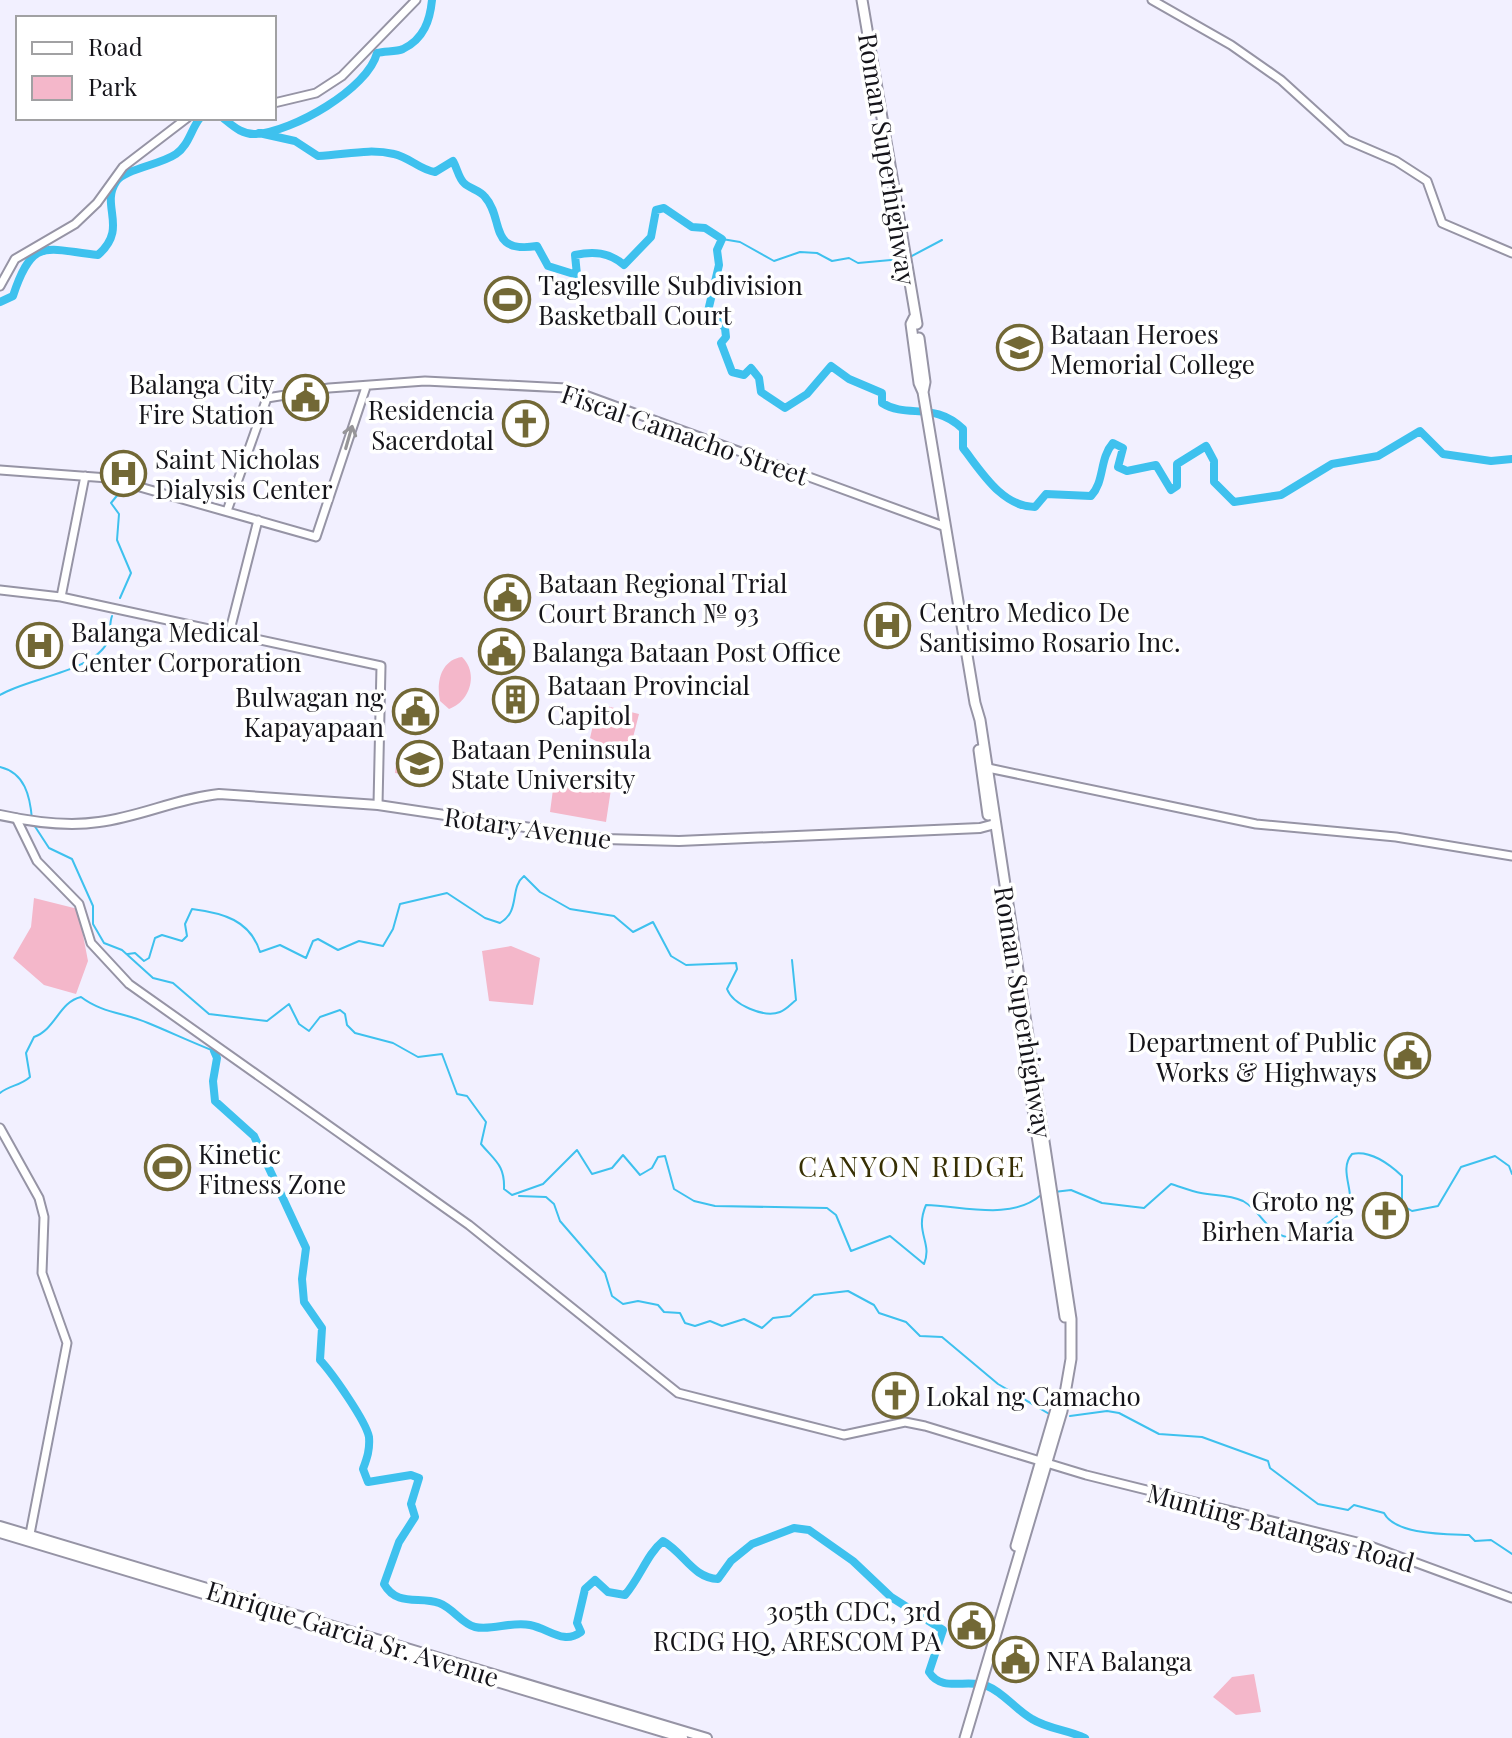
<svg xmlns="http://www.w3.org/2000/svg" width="1512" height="1738" viewBox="0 0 1512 1738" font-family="'Playfair Display',serif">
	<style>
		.green { fill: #f4b7ca }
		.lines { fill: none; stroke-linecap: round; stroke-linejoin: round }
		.stream { stroke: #3ec1ee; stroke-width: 2 }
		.river { stroke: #3ec1ee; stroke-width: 8 }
		.tertiary-casing { stroke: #9694a5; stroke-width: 11 }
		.secondary-casing { stroke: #9694a5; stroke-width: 12 }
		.primary-casing { stroke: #9694a5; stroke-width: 13 }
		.tertiary { stroke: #fff; stroke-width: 7 }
		.secondary { stroke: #fff; stroke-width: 8 }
		.primary { stroke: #fff; stroke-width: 9 }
		.oneway { stroke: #969598 }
		.labels { text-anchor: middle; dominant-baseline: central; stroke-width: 7; stroke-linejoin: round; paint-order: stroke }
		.street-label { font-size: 26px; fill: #15141a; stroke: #fff }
		.poi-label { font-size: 26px; fill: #15141a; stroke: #fff; text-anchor: start }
		.neighbourhood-label { font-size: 28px; letter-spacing: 2px; fill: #372f04; stroke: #fff }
	</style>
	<rect width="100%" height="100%" fill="#f2f0ff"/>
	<path class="green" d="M462 657C479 673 470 702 449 709L440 701C436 682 441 660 462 657Z
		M598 704 639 714 628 757 590 738Z
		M397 755 422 759 419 777 395 773Z
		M554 782 611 789 606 822 550 812Z
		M34 898 78 909 88 961 76 994 44 985 13 958 31 927Z
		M511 946 540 958 533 1005 489 1001 482 951Z
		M1254 1674 1261 1712 1236 1715 1213 1697 1232 1677Z"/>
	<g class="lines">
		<path class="stream" d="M722 239 740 242 774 261 800 252 817 253 832 261 849 258 858 263 902 259
			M908 258 942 240
			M120 598 131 573 117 540 119 514 111 503 124 487
			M0 695C27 678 94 672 108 641 111 634 109 624 112 616
			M0 767C25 773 30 796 32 819
			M34 825 49 848 72 859 93 906V924L104 943 122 950 153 978 173 983 209 1014 267 1021 289 1004 299 1024 309 1031 320 1017 340 1010 345 1014 347 1025 355 1033 393 1043 418 1057 442 1054 457 1094 467 1096 486 1122 481 1144C495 1161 505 1165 504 1189L512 1195 543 1184 577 1150 592 1174 612 1168 623 1155 640 1175 652 1168 658 1157 665 1156 674 1189 694 1201 715 1206 827 1208 836 1215 851 1251 890 1236 924 1264C933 1242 914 1233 926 1205 963 1206 1011 1221 1041 1195
			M128 954 135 953 144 961 149 958 155 938 162 935 182 941 187 936 185 924 192 909C223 913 250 920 260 952L280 945 306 958 313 941 318 939 338 950 359 941 383 946 393 929 400 904 447 893 485 918 500 923C521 911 509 888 524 876L540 892 570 909 614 916 633 932 653 922 671 956 686 965 736 963 737 969 727 989C733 1005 764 1018 780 1012 786 1010 791 1004 796 1000L792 960
			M0 1093C10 1085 20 1086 30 1077L26 1053 34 1037C56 1029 59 1002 81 997 102 1013 125 1013 148 1023 170 1032 191 1042 214 1051
			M1054 1192 1071 1190 1102 1203 1144 1208 1171 1184C1181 1187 1191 1191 1201 1193 1216 1196 1228 1194 1243 1201 1257 1209 1262 1221 1274 1231 1300 1251 1330 1222 1350 1206 1353 1188 1339 1169 1352 1154 1371 1150 1389 1164 1402 1176V1205L1412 1211 1438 1206 1461 1167 1495 1156 1509 1166 1512 1174
			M519 1196 546 1197 554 1204 560 1221 605 1273 612 1296 623 1304 638 1301 658 1305 664 1312 680 1313 685 1323 695 1326 710 1321 722 1326 744 1319 762 1328 773 1318 790 1316 814 1295 848 1291 874 1305 879 1313 906 1322 920 1336 942 1337 998 1384 1051 1415
			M1070 1416 1107 1411 1119 1413 1159 1434 1202 1437 1268 1461 1270 1468 1318 1504 1348 1510 1354 1505 1384 1513C1395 1535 1446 1534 1469 1535L1475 1541 1491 1540 1512 1554"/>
		<path class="river" d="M223 118C233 126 242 135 256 134 292 132 368 89 377 53 385 51 396 52 403 49 424 39 430 20 432 0
			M259 133 295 141 318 156C345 155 368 148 394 154 409 157 420 170 435 172L453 161C457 168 459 179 464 183 470 189 480 190 485 197 505 219 487 254 537 246L548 266 577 275 575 255C593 251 609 252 624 265L651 237 656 210 664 208 692 227 705 228 722 239 717 250 719 265 708 311 725 328 726 337 721 343 732 372 744 375 751 368 759 378 761 392 785 408 807 394 831 366 849 379 882 393V403C908 419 934 401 963 429V448C981 471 1002 507 1035 507L1046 494 1091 496C1105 481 1099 459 1113 443L1123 448 1118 467 1127 471 1156 465 1171 490 1177 486V464L1206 446 1214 461V482L1234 502 1281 495 1332 464 1378 456 1420 431 1443 454 1491 461 1512 459
			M0 302 13 296C33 235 47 250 98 255 129 228 100 206 116 182 124 169 160 165 176 154 189 145 191 129 200 118
			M214 1051 217 1058 213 1081 215 1101 254 1136 306 1248 302 1279 304 1302 322 1328 320 1360C332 1373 366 1421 369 1437 370 1450 367 1458 363 1469L368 1482 411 1475 419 1478 411 1504 415 1517 399 1542 384 1584C397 1607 419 1596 439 1603 453 1608 462 1624 475 1627 492 1631 511 1621 530 1625 550 1629 563 1645 581 1632L577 1623 585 1589 595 1580 608 1592 625 1595C640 1578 647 1554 663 1541 684 1553 693 1578 718 1579L731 1561 752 1544 794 1528 809 1530 853 1561 891 1597 943 1630 929 1672C942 1693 967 1678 987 1686 1003 1692 1016 1710 1032 1719 1048 1729 1068 1730 1085 1738"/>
		<defs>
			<path id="tertiary" d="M1152 0 1231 45 1281 80 1347 140 1396 161 1427 181 1442 223 1512 253
				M274 103 316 93 342 76 416 0
				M0 286 15 259 75 224 97 203 123 167 187 118
				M0 470 108 478 316 537 366 387
				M227 511 267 398 329 388 425 381 566 388 943 526
				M0 590 61 597 381 666 378 805
				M61 597 85 476
				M229 634 258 520
				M988 768 1256 824 1396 837 1512 856
				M16 818 37 861 79 904 91 943 129 984 469 1225 678 1393 844 1435 905 1422 925 1426 1086 1475 1365 1544 1512 1598
				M0 1128 39 1198 44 1217 42 1273 67 1343 29 1539"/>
			<path id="secondary" d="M0 815C32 822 66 827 99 822 140 817 178 798 219 794L378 805 605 839 679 841 980 828 995 824
				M0 1526 707 1738
				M0 1533 683 1738"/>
			<path id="primary" d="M862 0 917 324
				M914 318 911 324 919 383 923 392 975 703 980 720 1071 1319V1359L1062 1411 965 1738
				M919 338 925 382 923 392
				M979 750 988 815
				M1024 1051 1065 1317
				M1016 1546 1059 1399"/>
		</defs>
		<use href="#tertiary" class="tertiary-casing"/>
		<use href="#secondary" class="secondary-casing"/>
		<use href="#primary" class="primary-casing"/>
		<use href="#tertiary" class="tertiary"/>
		<use href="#secondary" class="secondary"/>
		<use href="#primary" class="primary"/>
	</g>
	<defs><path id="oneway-shaft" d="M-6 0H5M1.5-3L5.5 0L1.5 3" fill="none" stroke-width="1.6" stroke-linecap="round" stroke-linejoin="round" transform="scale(2)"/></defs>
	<use class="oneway" href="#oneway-shaft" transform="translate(349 437) rotate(-74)"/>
	<defs>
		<symbol id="stadium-ring" viewBox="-11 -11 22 22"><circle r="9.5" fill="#fff" stroke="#726835" stroke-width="1.5"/><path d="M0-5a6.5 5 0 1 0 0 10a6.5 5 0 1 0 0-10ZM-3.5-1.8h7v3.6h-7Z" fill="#726835"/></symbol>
		<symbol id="university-ring" viewBox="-11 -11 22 22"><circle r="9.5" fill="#fff" stroke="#726835" stroke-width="1.5"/><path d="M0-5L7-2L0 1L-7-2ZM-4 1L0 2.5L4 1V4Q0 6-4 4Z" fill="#726835"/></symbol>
		<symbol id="civic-ring" viewBox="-11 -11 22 22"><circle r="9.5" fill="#fff" stroke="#726835" stroke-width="1.5"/><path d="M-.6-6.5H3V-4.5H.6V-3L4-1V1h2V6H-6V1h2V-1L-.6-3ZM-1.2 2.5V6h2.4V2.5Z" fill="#726835"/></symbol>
		<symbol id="church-ring" viewBox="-11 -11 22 22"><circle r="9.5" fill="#fff" stroke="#726835" stroke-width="1.5"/><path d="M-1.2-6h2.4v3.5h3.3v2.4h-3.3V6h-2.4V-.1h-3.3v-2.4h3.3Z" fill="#726835"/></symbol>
		<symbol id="hospital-ring" viewBox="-11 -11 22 22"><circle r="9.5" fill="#fff" stroke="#726835" stroke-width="1.5"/><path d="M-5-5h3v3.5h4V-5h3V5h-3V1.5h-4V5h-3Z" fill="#726835"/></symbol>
		<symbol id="building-ring" viewBox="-11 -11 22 22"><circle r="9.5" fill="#fff" stroke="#726835" stroke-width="1.5"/><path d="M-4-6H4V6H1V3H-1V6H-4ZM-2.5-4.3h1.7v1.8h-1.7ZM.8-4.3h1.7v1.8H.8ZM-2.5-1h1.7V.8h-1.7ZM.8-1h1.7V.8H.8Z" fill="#726835"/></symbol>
	</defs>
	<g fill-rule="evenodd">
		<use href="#stadium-ring" x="482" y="274" width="51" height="51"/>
		<use href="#university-ring" x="994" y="322" width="51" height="51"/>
		<use href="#civic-ring" x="280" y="372" width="51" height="51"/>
		<use href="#church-ring" x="500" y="398" width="51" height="51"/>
		<use href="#hospital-ring" x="98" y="448" width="51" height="51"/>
		<use href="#civic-ring" x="482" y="572" width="51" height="51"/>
		<use href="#hospital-ring" x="862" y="600" width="51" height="51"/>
		<use href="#hospital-ring" x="14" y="620" width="51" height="51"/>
		<use href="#civic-ring" x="476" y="626" width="51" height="51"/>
		<use href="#building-ring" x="490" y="674" width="51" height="51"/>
		<use href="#civic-ring" x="390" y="686" width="51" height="51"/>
		<use href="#university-ring" x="394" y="738" width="51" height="51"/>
		<use href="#civic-ring" x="1382" y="1030" width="51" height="51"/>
		<use href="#stadium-ring" x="142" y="1142" width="51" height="51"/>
		<use href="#church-ring" x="1360" y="1190" width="51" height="51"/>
		<use href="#church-ring" x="870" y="1370" width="51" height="51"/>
		<use href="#civic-ring" x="946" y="1600" width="51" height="51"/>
		<use href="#civic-ring" x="990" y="1634" width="51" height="51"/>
	</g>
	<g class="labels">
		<g class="street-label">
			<text transform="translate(888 159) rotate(81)">Roman Superhighway</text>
			<text transform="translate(685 434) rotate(19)">Fiscal Camacho Street</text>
			<text transform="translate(528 827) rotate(8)">Rotary Avenue</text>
			<text transform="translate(1024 1012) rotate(81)">Roman Superhighway</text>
			<text transform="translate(1281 1527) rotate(15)">Munting Batangas Road</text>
			<text transform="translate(353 1633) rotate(17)">Enrique Garcia Sr. Avenue</text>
		</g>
		<g class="poi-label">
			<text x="538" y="284">Taglesville Subdivision<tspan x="538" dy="30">Basketball Court</tspan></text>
			<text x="1050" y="333">Bataan Heroes<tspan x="1050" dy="30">Memorial College</tspan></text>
			<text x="274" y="383" text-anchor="end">Balanga City<tspan x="274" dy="30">Fire Station</tspan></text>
			<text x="494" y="409" text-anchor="end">Residencia<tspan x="494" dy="30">Sacerdotal</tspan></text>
			<text x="155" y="458">Saint Nicholas<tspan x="155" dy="30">Dialysis Center</tspan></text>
			<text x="538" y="582">Bataan Regional Trial<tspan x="538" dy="30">Court Branch № 93</tspan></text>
			<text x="919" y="611">Centro Medico De<tspan x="919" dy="30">Santisimo Rosario Inc.</tspan></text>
			<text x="71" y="631">Balanga Medical<tspan x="71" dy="30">Center Corporation</tspan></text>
			<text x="532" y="651">Balanga Bataan Post Office</text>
			<text x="547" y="684">Bataan Provincial<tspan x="547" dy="30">Capitol</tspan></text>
			<text x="384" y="696" text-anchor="end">Bulwagan ng<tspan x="384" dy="30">Kapayapaan</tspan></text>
			<text x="451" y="748">Bataan Peninsula<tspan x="451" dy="30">State University</tspan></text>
			<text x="1377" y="1041" text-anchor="end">Department of Public<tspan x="1377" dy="30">Works &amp; Highways</tspan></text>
			<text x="198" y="1153">Kinetic<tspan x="198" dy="30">Fitness Zone</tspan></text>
			<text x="1354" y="1200" text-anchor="end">Groto ng<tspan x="1354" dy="30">Birhen Maria</tspan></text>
			<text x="926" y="1395">Lokal ng Camacho</text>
			<text x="941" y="1610" text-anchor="end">305th CDC, 3rd<tspan x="941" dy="30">RCDG HQ, ARESCOM PA</tspan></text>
			<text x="1046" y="1660">NFA Balanga</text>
		</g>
		<g class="neighbourhood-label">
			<text x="912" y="1165">CANYON RIDGE</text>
		</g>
	</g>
	<rect x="16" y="16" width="260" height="104" fill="#ffffff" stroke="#a1a1a3" stroke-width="2"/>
	<rect x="32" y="42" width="40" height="12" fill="#ffffff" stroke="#a1a1a3" stroke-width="2"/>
	<text x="88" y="56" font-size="24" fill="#15141a">Road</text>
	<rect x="32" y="76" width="40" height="24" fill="#f4b7ca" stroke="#a1a1a3" stroke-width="2"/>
	<text x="88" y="96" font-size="24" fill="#15141a">Park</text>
</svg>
